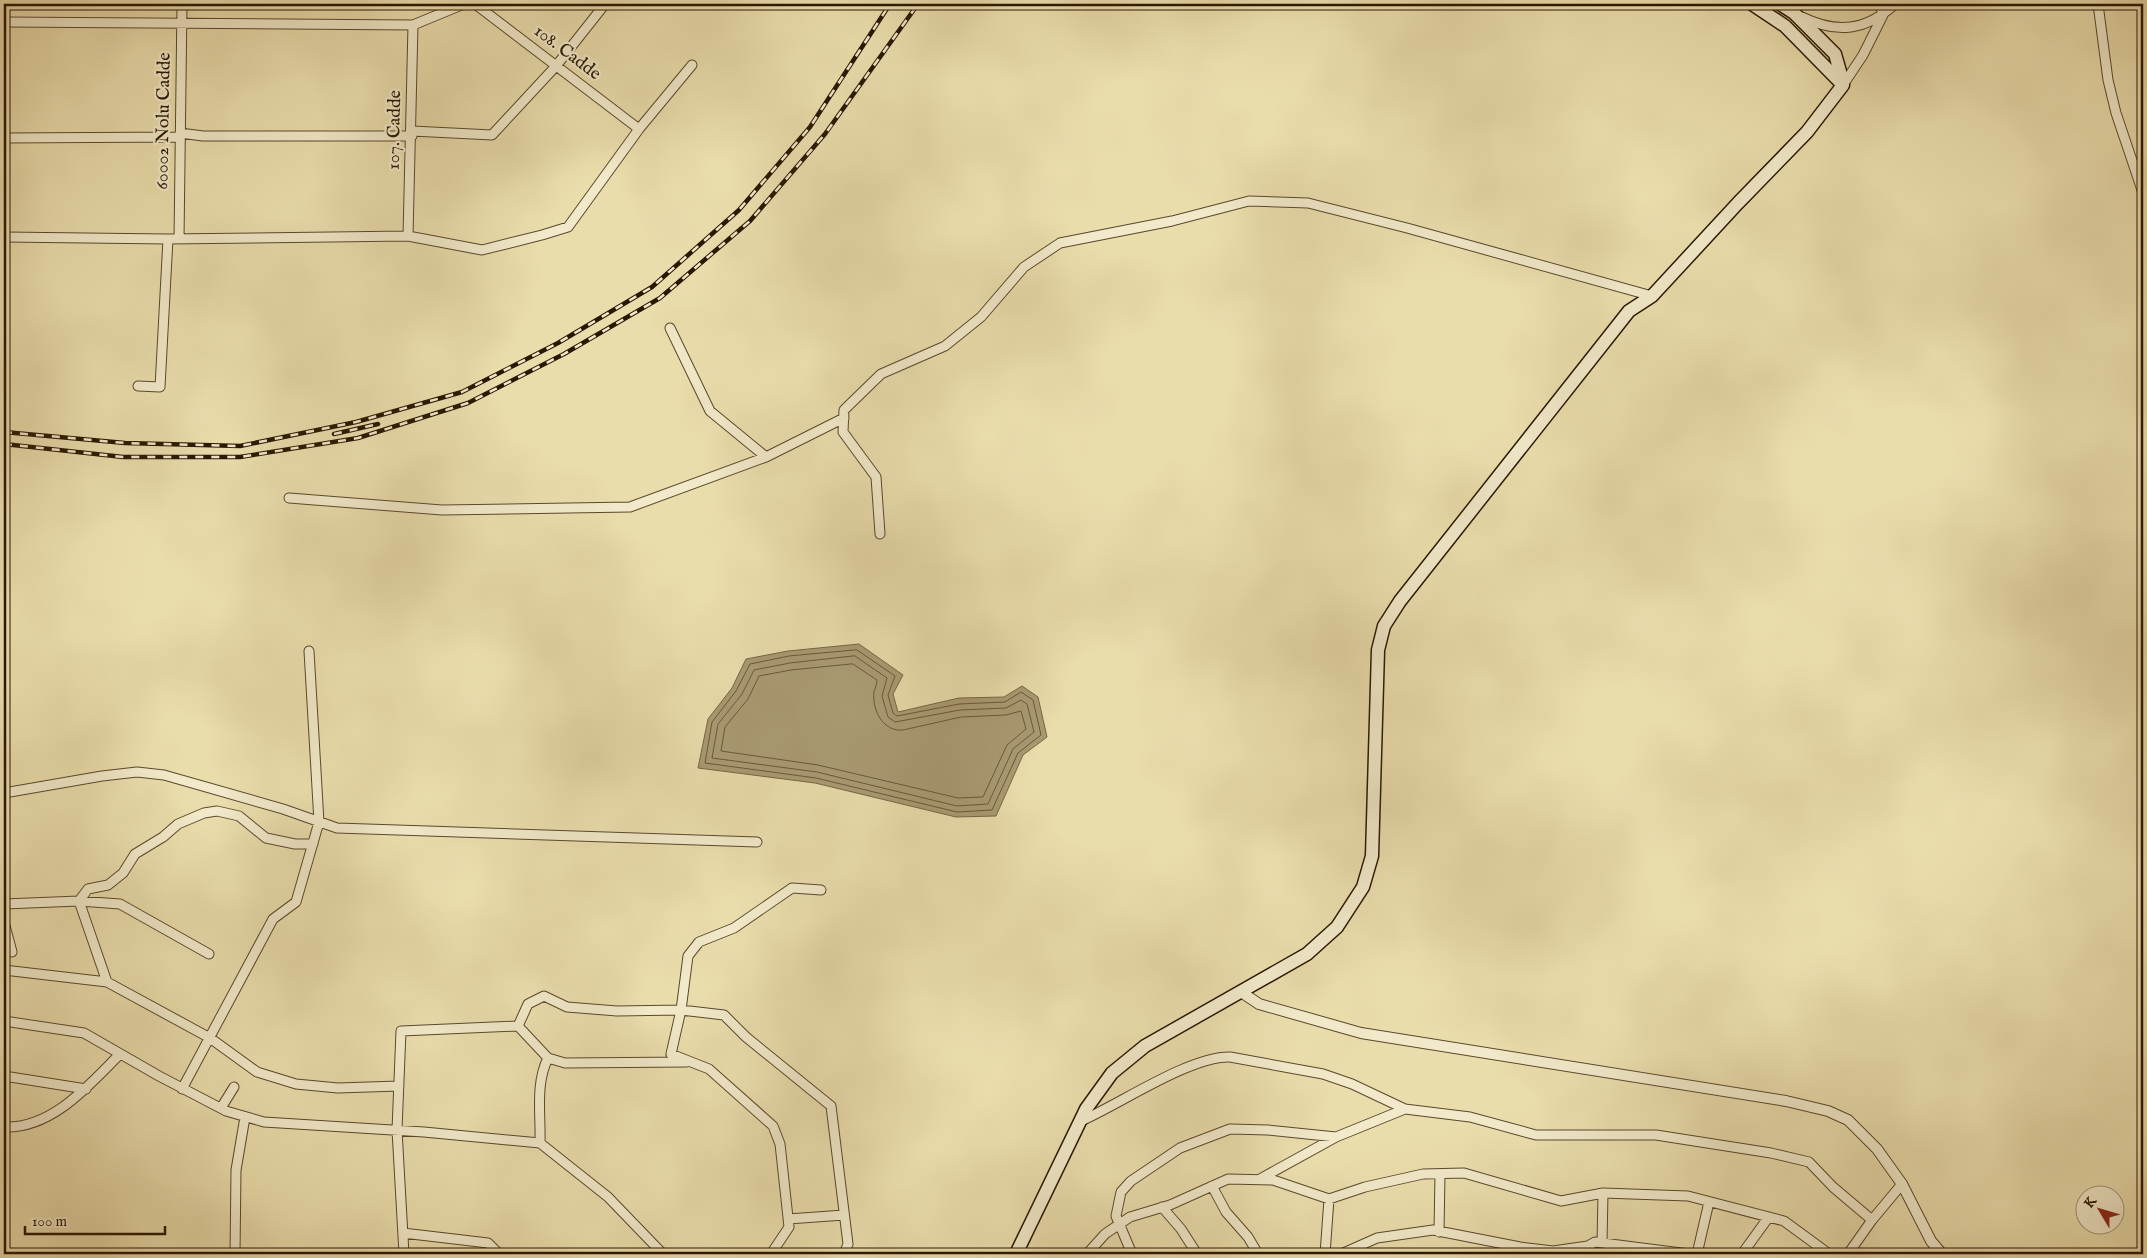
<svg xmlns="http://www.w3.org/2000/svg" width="2147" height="1258" viewBox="0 0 2147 1258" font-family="'IM FELL English',serif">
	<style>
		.water { fill: #a99a72; stroke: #766645 }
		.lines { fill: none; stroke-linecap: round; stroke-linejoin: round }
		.shore { stroke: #6a583a; stroke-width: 1 }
		.minor-casing { stroke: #5a482c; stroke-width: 11 }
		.tertiary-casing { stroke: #5a482c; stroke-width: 12 }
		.secondary-casing { stroke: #2a1701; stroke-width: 15 }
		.minor { stroke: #f1e9c9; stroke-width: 9 }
		.tertiary { stroke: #f1e9c9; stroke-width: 10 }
		.secondary { stroke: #f1e9c9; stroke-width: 12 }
		.rail-casing { stroke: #2a1701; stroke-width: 4.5 }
		.rail { stroke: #f1e9c9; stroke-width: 2.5; stroke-dasharray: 8; stroke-linecap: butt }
		.labels { text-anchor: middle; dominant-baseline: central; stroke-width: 4.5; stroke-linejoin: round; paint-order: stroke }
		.street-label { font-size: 18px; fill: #2a1701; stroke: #f1e9c9 }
	</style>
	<rect width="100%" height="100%" fill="#eaddac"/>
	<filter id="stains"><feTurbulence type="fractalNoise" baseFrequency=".004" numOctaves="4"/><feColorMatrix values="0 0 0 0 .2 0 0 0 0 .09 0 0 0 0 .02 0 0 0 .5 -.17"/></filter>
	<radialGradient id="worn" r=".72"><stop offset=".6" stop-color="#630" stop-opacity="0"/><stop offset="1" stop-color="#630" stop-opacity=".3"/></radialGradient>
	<path class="water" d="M859 644 903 675 893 694 898 712 959 698 1004 697 1022 686 1038 697 1047 737 1023 755 996 816 956 817 815 783 698 768 708 719 732 688 746 659 788 651Z"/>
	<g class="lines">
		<path class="shore" d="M857 650 895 676 888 695 893 713 897 716 959 704 1005 702 1021 692 1033 700 1041 735 1018 753 992 810 957 812 816 778 705 763 712 722 736 691 750 664 789 656Z
			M855 656 887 678 882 696 888 717 895 722 960 710 1006 708 1021 700 1027 704 1034 732 1013 749 988 804 957 806 817 772 712 758 718 724 742 694 754 670 790 663Z
			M853 664 877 680C877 684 875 688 874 692 872 710 883 732 903 730L961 717 1006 715 1021 711 1026 729 1007 745 983 797 958 798 818 765 721 751 725 727 748 699 759 676 791 670Z"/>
		<defs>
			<path id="minor" d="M475 4 639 129
				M2098 4 2108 80 2116 113 2143 193
				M1802 17C1837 34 1866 31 1895 4
				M4 22 413 25 464 4
				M1843 85 1863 55 1883 15 1880 4
				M412 131 492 135 556 66 605 4
				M180 133 203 136H412
				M4 138 180 137
				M408 236 413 25
				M4 237 168 239 408 236 482 250 542 235 568 227 639 129 692 65
				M179 239 182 4
				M670 328 710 411 766 457 844 418
				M138 386 160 387 168 239
				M289 498 442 510 630 507 766 457
				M880 534 876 477 843 432 844 410 881 374 945 346 981 317 1024 267 1060 243 1172 221 1249 201 1308 203 1407 228 1652 296
				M4 793 102 776 137 772 164 775 283 809 337 828 757 842
				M4 904 79 901 120 904 209 954
				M4 922 12 952
				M4 970 107 982 210 1038 257 1072 296 1084 338 1088 399 1086
				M107 982 79 901 88 889 108 885 123 873 135 854 163 837 178 824 204 813 217 811 239 816 266 838 295 844H313
				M4 1021 84 1033 159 1076 226 1111 264 1122 424 1132 540 1143 608 1197 663 1254
				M518 1026 528 1004 544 996 567 1007 617 1011 681 1010 688 956 699 942 734 928 792 888 821 890
				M4 1076 86 1089
				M182 1089 273 919 296 902 319 822 309 651
				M221 1108 234 1087
				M1081 1121C1120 1104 1190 1056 1230 1057L1323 1074 1352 1084 1405 1109 1470 1117 1536 1135H1656L1771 1153 1809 1162 1833 1187 1872 1220
				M4 1127C52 1129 89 1085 120 1054
				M540 1143C541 1115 535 1084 548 1058L565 1063 687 1062
				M1260 1179 1336 1137
				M1212 1186 1226 1212 1248 1237 1258 1254
				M1162 1207 1181 1229 1197 1254
				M788 1219 844 1215
				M1439 1232 1440 1174
				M403 1233 488 1243 499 1254
				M1602 1243 1603 1193
				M235 1254 236 1170 245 1117
				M404 1254 397 1130 401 1031 518 1026 548 1058
				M771 1254 789 1227 780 1144 773 1126 709 1069 671 1054 681 1010 724 1015 746 1037 831 1106 848 1244 844 1254
				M1087 1254 1105 1234 1130 1217 1170 1205 1228 1179 1273 1180 1329 1199 1365 1187 1423 1174 1464 1173 1561 1201 1603 1193 1688 1196 1784 1221 1829 1254
				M1132 1254 1116 1216 1121 1192 1131 1181 1180 1148 1230 1129 1268 1130 1336 1137 1405 1109
				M1325 1254 1329 1199
				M1341 1254 1377 1238 1433 1230 1520 1247 1553 1251 1588 1246 1595 1242 1689 1254
				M1697 1254 1709 1202
				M1742 1254 1768 1218
				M1848 1254 1872 1220 1902 1184"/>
			<path id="tertiary" d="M1241 992 1259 1004 1361 1033 1786 1101 1828 1111 1848 1120 1877 1149 1902 1184 1931 1241 1942 1254"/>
			<path id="secondary" d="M1752 4 1785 26 1843 85
				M1780 4 1794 13 1835 54 1843 82
				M1016 1254 1086 1109 1112 1073 1145 1046 1307 954 1337 927 1363 887 1372 856 1378 650 1384 626 1400 601 1629 311 1652 296 1738 203 1807 132 1843 85"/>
		</defs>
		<use href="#minor" class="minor-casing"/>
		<use href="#tertiary" class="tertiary-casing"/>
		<use href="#secondary" class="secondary-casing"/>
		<use href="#minor" class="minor"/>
		<use href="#tertiary" class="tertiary"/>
		<use href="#secondary" class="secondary"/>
		<defs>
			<path id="rail" d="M4 432 125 443 240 446 356 422 462 392 558 343 652 287 739 210 810 127 890 4
				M334 434 378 424
				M4 444 123 457H240L358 438 468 403 564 354 660 298 750 221 825 134 918 4"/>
		</defs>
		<use href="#rail" class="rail-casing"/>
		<use href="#rail" class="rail"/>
	</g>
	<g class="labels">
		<g class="street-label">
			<text transform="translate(567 53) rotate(37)">108. Cadde</text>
			<text transform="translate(164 121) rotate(-89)">60002 Nolu Cadde</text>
			<text transform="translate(395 130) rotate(-89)">107. Cadde</text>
		</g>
	</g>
	<rect width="2147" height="1258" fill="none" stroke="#eaddac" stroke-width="20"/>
	<rect x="5" y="5" width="2137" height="1248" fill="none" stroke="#2a1701" stroke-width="2.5"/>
	<rect x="10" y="10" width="2127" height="1238" fill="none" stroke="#2a1701"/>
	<g transform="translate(2100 1210) rotate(308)"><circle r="24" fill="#f1e9c9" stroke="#a19579"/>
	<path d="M0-4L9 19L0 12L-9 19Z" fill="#8f2418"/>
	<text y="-8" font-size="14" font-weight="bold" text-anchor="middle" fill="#2a1701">K</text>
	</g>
	<path d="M25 1226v8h140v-8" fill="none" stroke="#2a1701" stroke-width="2.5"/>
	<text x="32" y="1226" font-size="15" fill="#2a1701" stroke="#f1e9c9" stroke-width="4" paint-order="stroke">100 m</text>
	<rect width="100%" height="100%" filter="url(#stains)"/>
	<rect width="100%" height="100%" fill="url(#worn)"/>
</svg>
